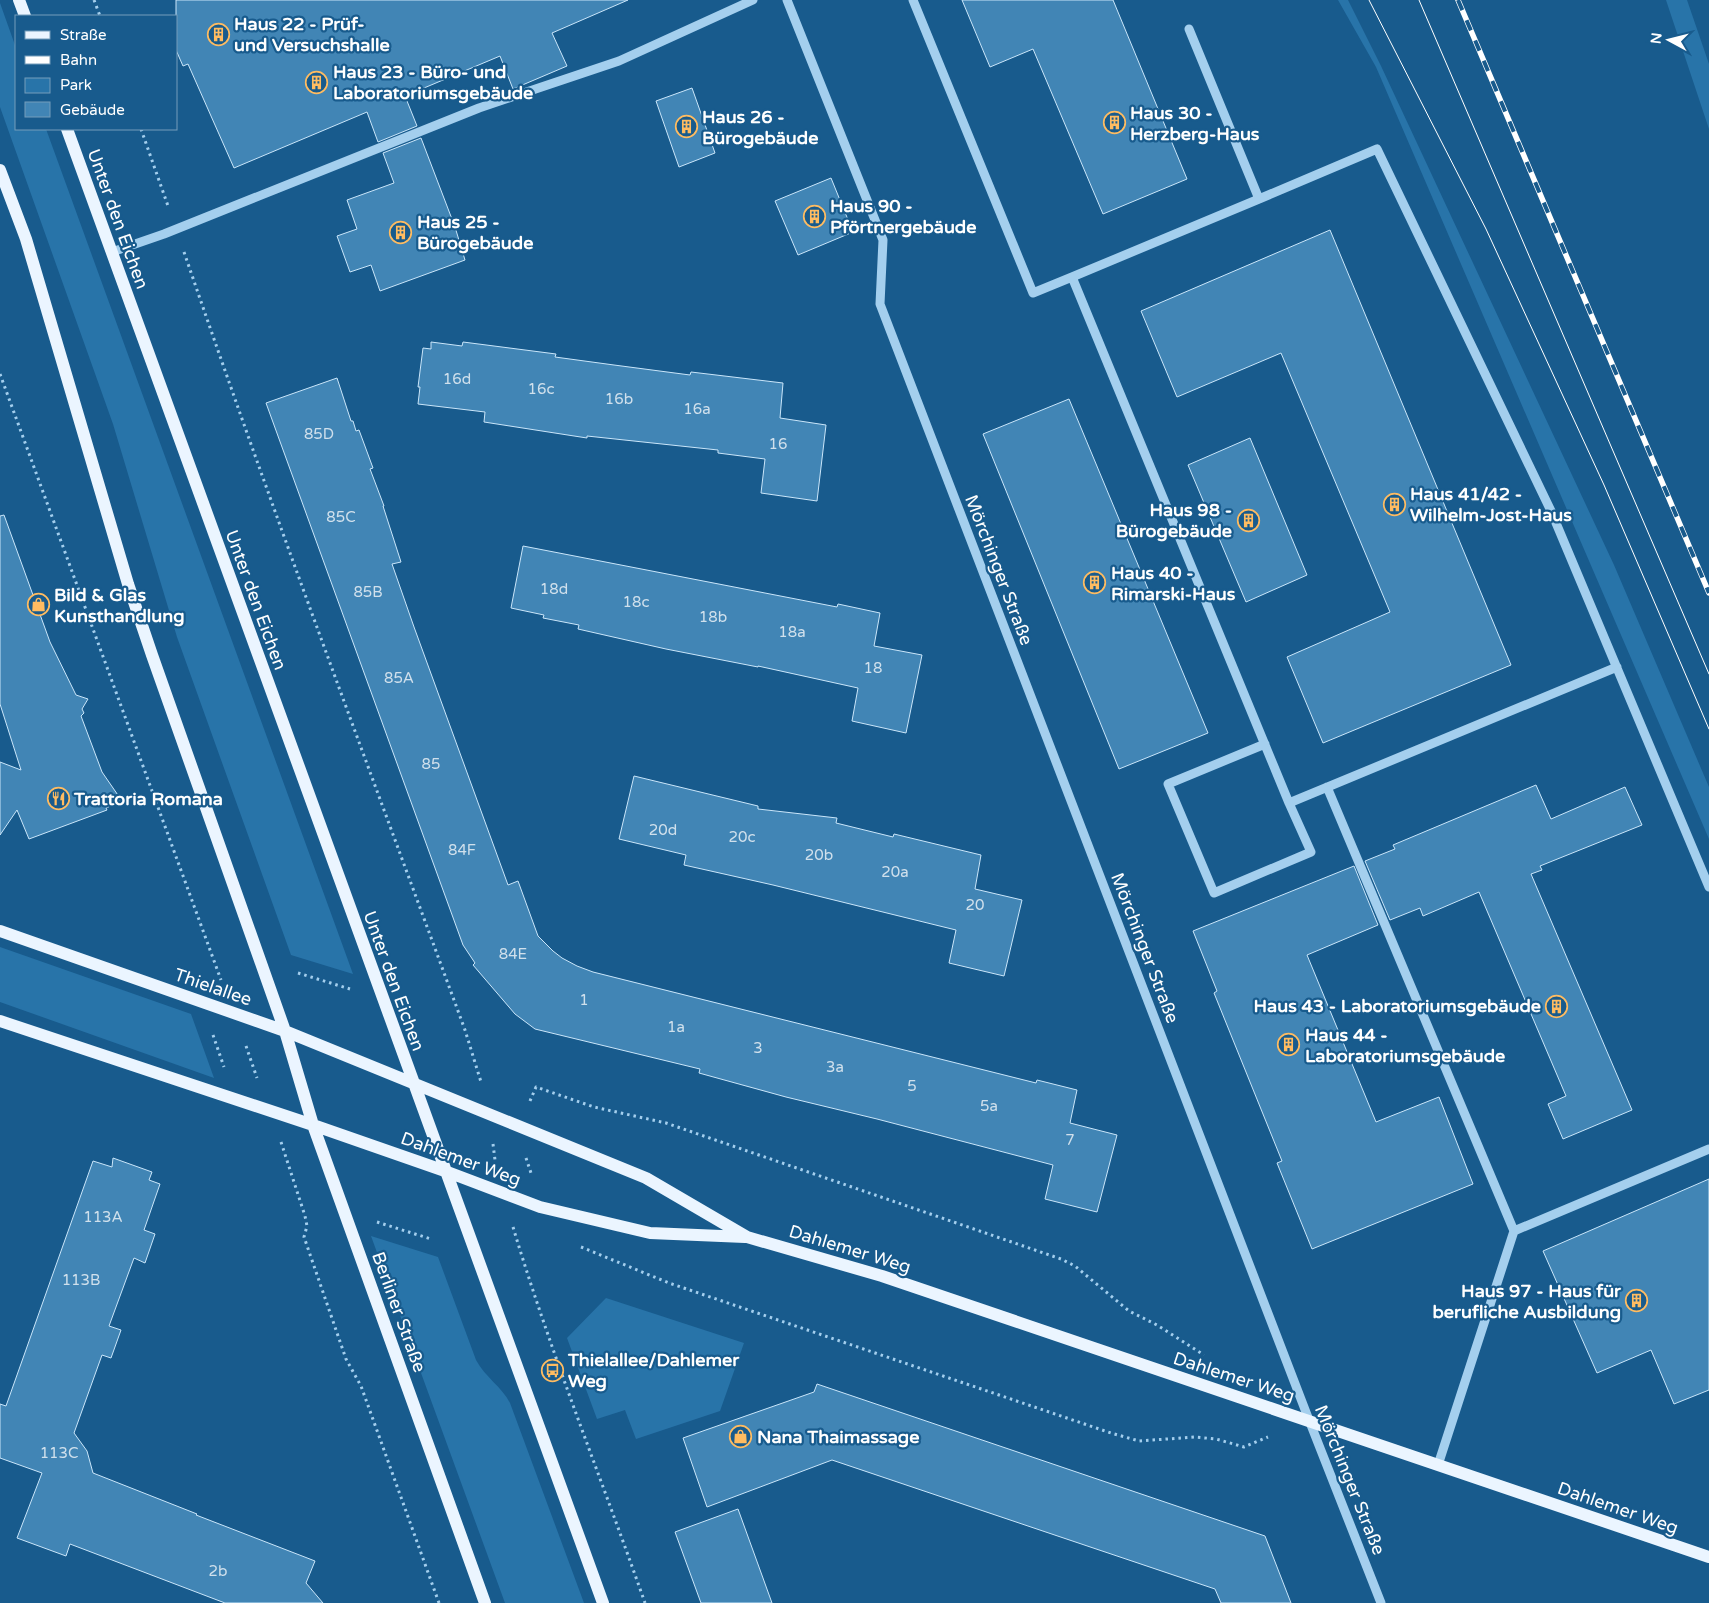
<svg xmlns="http://www.w3.org/2000/svg" width="1709" height="1603" viewBox="0 0 1709 1603" font-family="'Varela Round',sans-serif">
	<style>
		.green { fill: #2874a9 }
		.building { fill: #4185b5; stroke: #cae6fa }
		.lines { fill: none; stroke-linecap: round; stroke-linejoin: round }
		.path { stroke: #a4cfee; stroke-width: 3; stroke-dasharray: 2.5 4; stroke-linecap: butt }
		.minor { stroke: #a4cfee; stroke-width: 9 }
		.major { stroke: #ebf5ff; stroke-width: 12 }
		.tram { stroke: #fff; stroke-width: 1 }
		.rail-casing { stroke: #fff; stroke-width: 5.5 }
		.rail { stroke: #185b8d; stroke-width: 4; stroke-dasharray: 11; stroke-linecap: butt }
		.labels { text-anchor: middle; dominant-baseline: central; stroke-width: 4.5; stroke-linejoin: round; paint-order: stroke }
		.number-label { font-size: 15px; fill: #d0e0ec }
		.poi-label { font-size: 18px; font-weight: bold; fill: #fff; stroke: #185b8d; text-anchor: start }
		.street-label { font-size: 18px; fill: #fff; stroke: #185b8d }
	</style>
	<rect width="100%" height="100%" fill="#185b8d"/>
	<path class="green" d="M1338 0H1348L1381 66 1614 565 1709 787V839L1376 67Z
		M1666 0H1687L1709 64V129Z
		M0 3 16 48V129H46L353 974 291 955 177 637 113 424 0 107Z
		M0 947 191 1014 214 1078 0 1002Z
		M371 1236 438 1257 476 1360C485 1377 502 1387 510 1403L584 1603H505Z
		M606 1298 744 1343 720 1411 636 1439 625 1410 597 1419 567 1338Z"/>
	<path class="building" d="M176 0H628L552 33 567 66 513 89 500 56 405 96 417 126 378 142 367 112 234 168 188 64 183 66 176 50Z
		M962 0H1113L1187 179 1103 214 1033 49 990 67Z
		M692 88 715 153 679 167 656 101Z
		M421 138 455 227 465 260 380 291 371 265 350 272 337 236 357 229 347 200 394 183 383 153Z
		M831 178 853 232 798 255 775 201Z
		M1330 230 1511 665 1323 743 1287 657 1390 612 1281 353 1177 397 1141 311Z
		M431 342 462 346 463 342 556 354 555 357 614 365 690 375 691 372 783 383 780 418 826 425 817 501 761 493 765 459 718 453V450L587 436V438L484 422 485 412 418 404 420 387H418L423 348 431 349Z
		M337 378 351 421H353L356 431 359 430 373 468 370 469 384 506H383L401 562 392 564 414 627 508 885 518 881 538 936 553 951 562 958 577 966 593 972 1036 1083 1037 1080 1077 1090 1070 1123 1117 1135 1097 1212 1045 1199 1053 1165 877 1119 786 1097 699 1073 700 1069 535 1029 515 1014 473 965 475 963 463 945 266 403Z
		M1069 399 1208 733 1119 769 983 434Z
		M1250 438 1307 575 1246 602 1188 465Z
		M4 515 50 642 76 695 88 699 82 709 84 713 81 716 102 772 122 801 106 808 107 810 29 839 17 810 0 835V762L21 770 0 704V516Z
		M523 546 837 607 838 604 880 613 874 646 922 655 906 733 852 721 858 688 758 666V667L666 649 578 629 579 625 543 618 544 615 511 608Z
		M634 776 758 806V809L837 818 836 823 893 837 894 834 981 855 975 889 1022 900 1004 976 949 963 956 930 773 885 684 865 686 855 619 839Z
		M1536 785 1551 819 1625 787 1642 825 1540 866 1542 870 1531 874 1632 1110 1563 1139 1548 1104 1566 1096 1479 892 1423 916 1420 908 1390 920 1365 861 1395 849 1393 845Z
		M1354 866 1378 925 1307 955 1376 1122 1439 1097 1473 1184 1312 1249 1277 1163 1282 1161 1214 993 1217 991 1193 931Z
		M113 1158 152 1172 149 1180 160 1184 144 1230 155 1234 145 1263 134 1258 109 1326 121 1330 111 1358 102 1355 74 1433 87 1451 93 1473 197 1514 196 1515 315 1561 306 1583 323 1603H225L70 1544 66 1556 17 1538 42 1473 0 1458V1404L6 1406 93 1161 112 1167Z
		M1709 1179V1390L1674 1404 1651 1350 1597 1373 1543 1251Z
		M817 1384 1265 1536 1291 1603H1221L1215 1589 832 1460 707 1507 683 1438 814 1392Z
		M738 1509 772 1603H701L675 1532Z"/>
	<g class="lines">
		<path class="path" d="M94 0 100 16
			M141 129 168 206
			M184 252C273 513 370 771 465 1030L481 1082
			M0 374 221 980
			M298 973 350 989
			M213 1035 224 1067
			M246 1046 257 1078
			M530 1101 536 1087 594 1107 666 1123 1061 1259 1075 1266 1129 1311 1157 1325 1204 1355
			M281 1142 305 1216 307 1226 304 1237 346 1359 361 1386 439 1603
			M493 1144 495 1160
			M526 1158 531 1173
			M377 1222 431 1239
			M513 1227C551 1354 601 1477 645 1603
			M581 1247 669 1283 1111 1433 1139 1441 1195 1437 1216 1439 1244 1447 1268 1437"/>
		<path class="minor" d="M787 0 883 240 880 304 1309 1420 1381 1603
			M913 0 1033 293 1072 277 1289 803 1617 667
			M1259 199 1377 149 1551 511 1709 887
			M112 252 164 234 479 108 619 61 753 0
			M1072 277 1259 199 1189 29
			M1265 744 1168 784 1214 893 1311 852 1289 803
			M1327 787 1514 1231 1438 1465
			M1514 1231 1709 1149"/>
		<path class="major" d="M19 0 25 16
			M67 129 603 1603
			M0 170 26 239 128 584 152 655 285 1031 313 1125 485 1603
			M0 931 285 1031 646 1178 747 1237 882 1276 1709 1557
			M0 1021 313 1125 445 1171 540 1207 650 1233 745 1237"/>
		<path class="tram" d="M1369 0 1486 229 1604 485 1709 729
			M1419 0 1709 674"/>
		<defs>
			<path id="rail" d="M1458 0 1709 593"/>
		</defs>
		<use href="#rail" class="rail-casing"/>
		<use href="#rail" class="rail"/>
	</g>
	<defs>
		<symbol id="building-ring" viewBox="-11 -11 22 22"><circle r="9.5" fill="#185b8d" stroke="#ffbc61" stroke-width="1.5"/><path d="M-4-6H4V6H1V3H-1V6H-4ZM-2.5-4.3h1.7v1.8h-1.7ZM.8-4.3h1.7v1.8H.8ZM-2.5-1h1.7V.8h-1.7ZM.8-1h1.7V.8H.8Z" fill="#ffbc61"/></symbol>
		<symbol id="shop-ring" viewBox="-11 -11 22 22"><circle r="9.5" fill="#185b8d" stroke="#ffbc61" stroke-width="1.5"/><path d="M-5-2.5h2.3a2.7 3.5 0 0 1 5.4 0H5L5.5 6h-11ZM-1.5-2.5h3a1.5 2.3 0 0 0-3 0Z" fill="#ffbc61"/></symbol>
		<symbol id="restaurant-ring" viewBox="-11 -11 22 22"><circle r="9.5" fill="#185b8d" stroke="#ffbc61" stroke-width="1.5"/><path d="M-5-6h1v4h1v-4h1v4h1v-4h1v5L-1.5 .5V6h-2V.5L-5-1ZM5-6V6H3V1.5H1.5Q1.5-4 5-6Z" fill="#ffbc61"/></symbol>
		<symbol id="bus-ring" viewBox="-11 -11 22 22"><circle r="9.5" fill="#185b8d" stroke="#ffbc61" stroke-width="1.5"/><path d="M-5-6H5V4H4V6H2V4H-2V6H-4V4H-5ZM-3.5-4V0h7V-4ZM-3.5 1.2v1.5H-2V1.2ZM2 1.2v1.5H3.5V1.2Z" fill="#ffbc61"/></symbol>
	</defs>
	<g fill-rule="evenodd">
		<use href="#building-ring" x="206" y="22" width="25" height="25"/>
		<use href="#building-ring" x="304" y="70" width="25" height="25"/>
		<use href="#building-ring" x="1102" y="110" width="25" height="25"/>
		<use href="#building-ring" x="674" y="114" width="25" height="25"/>
		<use href="#building-ring" x="802" y="204" width="25" height="25"/>
		<use href="#building-ring" x="388" y="220" width="25" height="25"/>
		<use href="#building-ring" x="1382" y="492" width="25" height="25"/>
		<use href="#building-ring" x="1236" y="508" width="25" height="25"/>
		<use href="#building-ring" x="1082" y="570" width="25" height="25"/>
		<use href="#shop-ring" x="26" y="592" width="25" height="25"/>
		<use href="#restaurant-ring" x="46" y="786" width="25" height="25"/>
		<use href="#building-ring" x="1544" y="994" width="25" height="25"/>
		<use href="#building-ring" x="1276" y="1032" width="25" height="25"/>
		<use href="#building-ring" x="1624" y="1288" width="25" height="25"/>
		<use href="#bus-ring" x="540" y="1358" width="25" height="25"/>
		<use href="#shop-ring" x="728" y="1424" width="25" height="25"/>
	</g>
	<g class="labels">
		<g class="number-label">
			<text x="457" y="379">16d</text>
			<text x="541" y="389">16c</text>
			<text x="619" y="399">16b</text>
			<text x="697" y="409">16a</text>
			<text x="319" y="434">85D</text>
			<text x="778" y="444">16</text>
			<text x="341" y="517">85C</text>
			<text x="554" y="589">18d</text>
			<text x="368" y="592">85B</text>
			<text x="636" y="602">18c</text>
			<text x="713" y="617">18b</text>
			<text x="792" y="632">18a</text>
			<text x="873" y="668">18</text>
			<text x="399" y="678">85A</text>
			<text x="431" y="764">85</text>
			<text x="663" y="830">20d</text>
			<text x="742" y="837">20c</text>
			<text x="462" y="850">84F</text>
			<text x="819" y="855">20b</text>
			<text x="895" y="872">20a</text>
			<text x="975" y="905">20</text>
			<text x="513" y="954">84E</text>
			<text x="584" y="1000">1</text>
			<text x="676" y="1027">1a</text>
			<text x="758" y="1048">3</text>
			<text x="835" y="1067">3a</text>
			<text x="912" y="1086">5</text>
			<text x="989" y="1106">5a</text>
			<text x="1070" y="1140">7</text>
			<text x="103" y="1217">113A</text>
			<text x="81" y="1280">113B</text>
			<text x="59" y="1453">113C</text>
			<text x="218" y="1571">2b</text>
		</g>
		<g class="poi-label">
			<text x="234" y="24">Haus 22 - Prüf-<tspan x="234" dy="21">und Versuchshalle</tspan></text>
			<text x="333" y="72">Haus 23 - Büro- und<tspan x="333" dy="21">Laboratoriumsgebäude</tspan></text>
			<text x="1130" y="113">Haus 30 -<tspan x="1130" dy="21">Herzberg-Haus</tspan></text>
			<text x="702" y="117">Haus 26 -<tspan x="702" dy="21">Bürogebäude</tspan></text>
			<text x="830" y="206">Haus 90 -<tspan x="830" dy="21">Pförtnergebäude</tspan></text>
			<text x="417" y="222">Haus 25 -<tspan x="417" dy="21">Bürogebäude</tspan></text>
			<text x="1410" y="494">Haus 41/42 -<tspan x="1410" dy="21">Wilhelm-Jost-Haus</tspan></text>
			<text x="1232" y="510" text-anchor="end">Haus 98 -<tspan x="1232" dy="21">Bürogebäude</tspan></text>
			<text x="1111" y="573">Haus 40 -<tspan x="1111" dy="21">Rimarski-Haus</tspan></text>
			<text x="54" y="595">Bild &amp; Glas<tspan x="54" dy="21">Kunsthandlung</tspan></text>
			<text x="74" y="799">Trattoria Romana</text>
			<text x="1541" y="1006" text-anchor="end">Haus 43 - Laboratoriumsgebäude</text>
			<text x="1305" y="1035">Haus 44 -<tspan x="1305" dy="21">Laboratoriumsgebäude</tspan></text>
			<text x="1621" y="1291" text-anchor="end">Haus 97 - Haus für<tspan x="1621" dy="21">berufliche Ausbildung</tspan></text>
			<text x="568" y="1360">Thielallee/Dahlemer<tspan x="568" dy="21">Weg</tspan></text>
			<text x="757" y="1437">Nana Thaimassage</text>
		</g>
		<g class="street-label">
			<text transform="translate(118 219) rotate(70)">Unter den Eichen</text>
			<text transform="translate(999 570) rotate(69)">Mörchinger Straße</text>
			<text transform="translate(256 600) rotate(70)">Unter den Eichen</text>
			<text transform="translate(1145 948) rotate(69)">Mörchinger Straße</text>
			<text transform="translate(394 981) rotate(70)">Unter den Eichen</text>
			<text transform="translate(213 987) rotate(19)">Thielallee</text>
			<text transform="translate(461 1159) rotate(20)">Dahlemer Weg</text>
			<text transform="translate(850 1249) rotate(17)">Dahlemer Weg</text>
			<text transform="translate(399 1312) rotate(70)">Berliner Straße</text>
			<text transform="translate(1234 1377) rotate(18)">Dahlemer Weg</text>
			<text transform="translate(1350 1480) rotate(68)">Mörchinger Straße</text>
			<text transform="translate(1618 1508) rotate(19)">Dahlemer Weg</text>
		</g>
	</g>
	<rect x="15" y="15" width="162" height="115" fill="#185b8d" stroke="#749dbb"/>
	<rect x="25" y="31" width="25" height="8" fill="#ebf5ff" stroke="#749dbb"/>
	<text x="60" y="40" font-size="15" fill="#ffffff">Straße</text>
	<rect x="25" y="56" width="25" height="8" fill="#ffffff" stroke="#749dbb"/>
	<text x="60" y="65" font-size="15" fill="#ffffff">Bahn</text>
	<rect x="25" y="78" width="25" height="15" fill="#2874a9" stroke="#749dbb"/>
	<text x="60" y="90" font-size="15" fill="#ffffff">Park</text>
	<rect x="25" y="102" width="25" height="15" fill="#4185b5" stroke="#749dbb"/>
	<text x="60" y="115" font-size="15" fill="#ffffff">Gebäude</text>
	<g transform="translate(1669 40) rotate(277)" stroke="#185b8d" stroke-width="4" paint-order="stroke">
	<path d="M0-4L9 19L0 12L-9 19Z" fill="#ffffff"/>
	<text y="-8" font-size="14" font-weight="bold" text-anchor="middle" fill="#ffffff">N</text>
	</g>
</svg>
